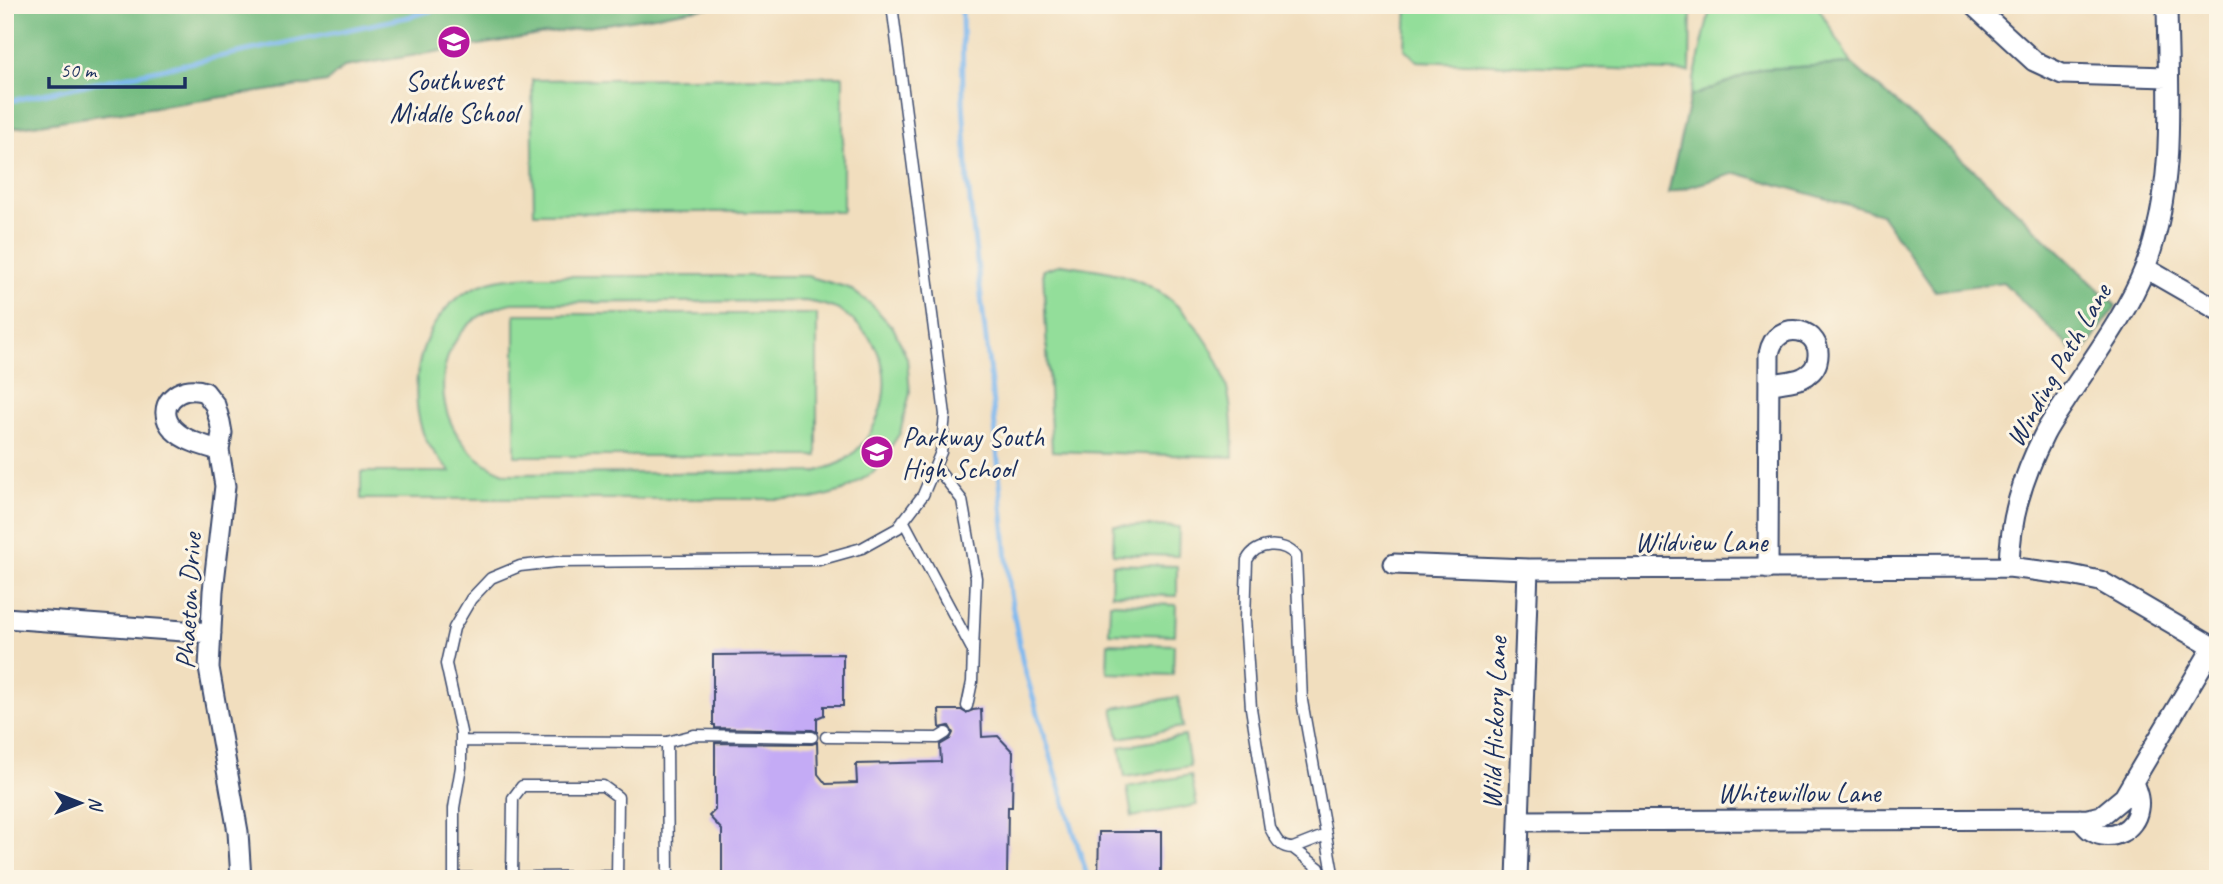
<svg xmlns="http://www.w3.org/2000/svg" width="2223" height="884" viewBox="0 0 2223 884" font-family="Caveat,sans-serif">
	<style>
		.green { fill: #93de9a; stroke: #57867c; stroke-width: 2; fill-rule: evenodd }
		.forest { fill: #76bd82; stroke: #487670; stroke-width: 2 }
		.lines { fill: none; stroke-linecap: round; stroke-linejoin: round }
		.stream { stroke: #7db8ef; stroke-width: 5 }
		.building { fill: #c4abf5 }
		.lane-casing { stroke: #3b496c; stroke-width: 13 }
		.street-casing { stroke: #3b496c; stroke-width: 23 }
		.lane { stroke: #fff; stroke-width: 10 }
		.street { stroke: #fff; stroke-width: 19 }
		.labels { text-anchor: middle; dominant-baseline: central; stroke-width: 6; stroke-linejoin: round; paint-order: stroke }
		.poi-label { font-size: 28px; fill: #1b2f5e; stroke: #fcf5e5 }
		.street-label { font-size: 28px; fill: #1b2f5e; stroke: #fcf5e5 }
	</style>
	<rect width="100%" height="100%" fill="#fcf5e5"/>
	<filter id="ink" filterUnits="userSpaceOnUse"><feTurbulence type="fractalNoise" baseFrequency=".0143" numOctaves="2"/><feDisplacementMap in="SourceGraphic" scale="14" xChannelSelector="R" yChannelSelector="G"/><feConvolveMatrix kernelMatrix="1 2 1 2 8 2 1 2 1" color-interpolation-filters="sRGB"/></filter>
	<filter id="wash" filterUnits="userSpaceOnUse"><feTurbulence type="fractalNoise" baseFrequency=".00686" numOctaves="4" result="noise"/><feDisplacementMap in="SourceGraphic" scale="28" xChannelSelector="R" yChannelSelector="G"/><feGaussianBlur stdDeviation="1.57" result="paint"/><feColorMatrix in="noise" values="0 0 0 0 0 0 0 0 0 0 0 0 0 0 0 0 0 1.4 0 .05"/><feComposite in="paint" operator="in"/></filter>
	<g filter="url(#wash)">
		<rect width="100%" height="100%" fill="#f1debe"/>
		<path class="green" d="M1407 5H1691L1690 72 1417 61 1405 49Z
			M1711 5H1817L1852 64 1761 69 1690 97Z
			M843 76V211L534 213 532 80Z
			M1062 264C1088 268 1117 271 1141 282 1184 301 1219 348 1228 393 1233 414 1232 436 1233 457L1052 451 1043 270Z
			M536 276H807L849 288 872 305 894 329 907 358 910 393 900 433 874 472 843 491 813 499H361V472H451C441 460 429 449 423 433 405 381 423 309 478 286 496 278 516 277 536 276ZM805 301C818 303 834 306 845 314 858 324 873 339 879 355 895 392 874 444 840 463 832 467 823 469 815 472L507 474C422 443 420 323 512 303Z
			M515 314H817V456H515Z
			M1114 525 1179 527 1178 556 1113 554Z
			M1112 564 1177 566V596L1111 594Z
			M1110 603 1176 605 1175 635 1109 633Z
			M1108 643 1174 645 1173 675 1107 673Z
			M1178 697 1183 727 1119 738 1113 708Z
			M1185 736 1190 766 1125 777 1120 747Z
			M1191 775 1197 805 1132 817 1127 787Z"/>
		<path class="forest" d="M5 5H722L344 67 327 82 5 129Z
			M1852 64 1975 171 2116 306 2080 358 2003 282 1935 291 1881 214 1736 173 1668 193 1690 97 1761 69Z"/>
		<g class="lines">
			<path class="stream" d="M962 5 963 101 968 184 991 383 1010 594 1023 664 1088 879
				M5 102 408 17 451 5"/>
		</g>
		<g id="blocks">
			<path class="building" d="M843 654V706H824V715L817 718V732L812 730 715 728V725H713V655Z
				M981 709 982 737 998 736 1013 752 1012 807H1008L1007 879H722V830L709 816 715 810V743L812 744 817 742 818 774 826 784 857 783 856 764 941 762 940 745 950 739 953 733 949 726 940 728 939 710H961L966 713 973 710Z
				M1099 832H1161V874H1155V879H1098Z"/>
		</g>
	</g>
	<g filter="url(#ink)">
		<use href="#blocks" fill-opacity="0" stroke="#3b496c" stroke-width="2"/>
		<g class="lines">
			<defs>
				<path id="lane" d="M903 520 973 651 976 578 962 500 935 466
					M967 706 972 682 973 651
					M826 737 938 738 946 733
					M461 741 667 742 668 879
					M667 742 694 735 812 737
					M1293 848 1326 835
					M454 878 617 876
					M454 879V808L461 767V732L446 664 454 628 471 599 491 578 520 566 556 562 819 560 862 548 898 528 923 495 941 452 945 415 892 5
					M512 879 513 798 522 786H603L618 797 617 879
					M1323 879 1319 868 1293 848C1279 848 1276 839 1270 828L1251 708 1245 619 1247 560C1256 542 1283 541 1296 556L1302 701 1334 879"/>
				<path id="street" d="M1973 5 2034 61 2062 74 2168 77
					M2167 5C2168 92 2177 185 2145 268 2126 315 2094 357 2066 400 2059 411 2050 423 2044 435 2022 479 2010 519 2009 567L2071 575 2100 581 2218 650
					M2145 268 2218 310
					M219 450C205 446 185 441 174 430 152 407 179 382 205 392L215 405 220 422 222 433 219 450 225 486 213 591 209 668 238 832 241 879
					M1394 564 1528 569 2009 567
					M1768 569 1769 354C1776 316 1826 328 1817 362 1815 369 1809 375 1802 378 1792 382 1780 382 1770 385
					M5 618 211 633
					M2080 819C2084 823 2088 829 2092 831 2111 843 2135 830 2138 809 2140 799 2136 791 2133 782
					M1519 821 2088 819 2101 816 2124 797 2213 647
					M1517 879 1528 569"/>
			</defs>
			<use href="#lane" class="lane-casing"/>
			<use href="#street" class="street-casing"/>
			<use href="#lane" class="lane"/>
			<use href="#street" class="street"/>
		</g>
	</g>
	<defs>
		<symbol id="school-disc" viewBox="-11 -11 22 22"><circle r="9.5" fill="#b5179e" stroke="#fcf5e5"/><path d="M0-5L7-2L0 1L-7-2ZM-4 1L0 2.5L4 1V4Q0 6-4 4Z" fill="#fff"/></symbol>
	</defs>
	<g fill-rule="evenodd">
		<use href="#school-disc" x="435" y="23" width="38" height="38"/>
		<use href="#school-disc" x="858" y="433" width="38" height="38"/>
	</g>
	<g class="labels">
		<g class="poi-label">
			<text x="454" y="80">Southwest<tspan x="454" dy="32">Middle School</tspan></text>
			<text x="902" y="436" text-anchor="start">Parkway South<tspan x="902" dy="32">High School</tspan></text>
		</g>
		<g class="street-label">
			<text transform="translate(2058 365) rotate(-60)">Winding Path Lane</text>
			<text x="1701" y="541">Wildview Lane</text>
			<text transform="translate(188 601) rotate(-87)">Phaeton Drive</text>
			<text transform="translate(1494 723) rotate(-88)">Wild Hickory Lane</text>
			<text x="1799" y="792">Whitewillow Lane</text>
		</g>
	</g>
	<rect width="2223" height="884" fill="none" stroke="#fcf5e5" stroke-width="28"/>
	<g transform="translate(80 803) rotate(90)" stroke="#fcf5e5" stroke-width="5" paint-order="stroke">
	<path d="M0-5L12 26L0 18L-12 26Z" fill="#1b2f5e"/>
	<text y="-10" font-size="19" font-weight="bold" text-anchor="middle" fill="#1b2f5e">N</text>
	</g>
	<path d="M49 77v10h136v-10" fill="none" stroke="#1b2f5e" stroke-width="3.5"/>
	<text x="60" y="77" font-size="21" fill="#1b2f5e" stroke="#fcf5e5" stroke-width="5" paint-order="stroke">50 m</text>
</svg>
